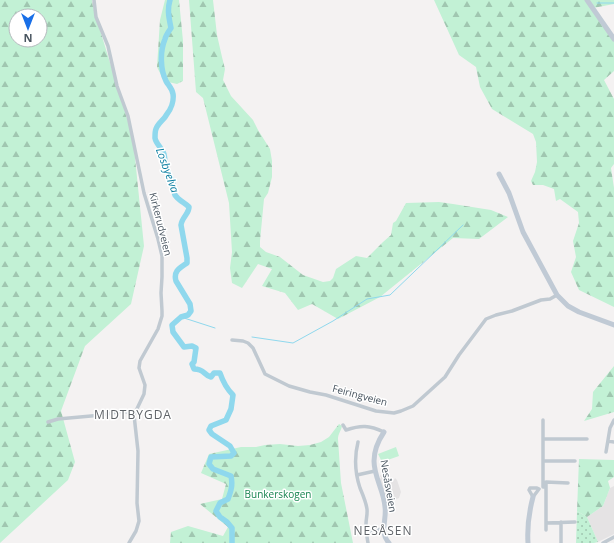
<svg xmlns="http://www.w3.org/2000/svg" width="614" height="543" viewBox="0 0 614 543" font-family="'Open Sans',sans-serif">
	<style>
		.education { fill: #e5e3e4 }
		.grass { fill: url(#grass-dots) }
		.forest { fill: url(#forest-firs); fill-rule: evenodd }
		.green { fill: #c2f1d5 }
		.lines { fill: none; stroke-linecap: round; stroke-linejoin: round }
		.stream { stroke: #8fd8ed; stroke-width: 1 }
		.river { stroke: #8fd8ed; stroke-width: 5.5 }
		.street { stroke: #c0c9d1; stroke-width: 3.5 }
		.secondary { stroke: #c0cad5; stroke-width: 5 }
		.labels { text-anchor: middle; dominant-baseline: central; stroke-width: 3; stroke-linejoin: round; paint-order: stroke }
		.street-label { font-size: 10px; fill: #495560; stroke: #fff }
		.park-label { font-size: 10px; fill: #178450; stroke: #fff }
		.water-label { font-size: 11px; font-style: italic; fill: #0c7fa1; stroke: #fff }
		.quarter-label { font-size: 12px; letter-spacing: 1px; fill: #5e6267; stroke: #fff }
	</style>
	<defs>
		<pattern id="grass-dots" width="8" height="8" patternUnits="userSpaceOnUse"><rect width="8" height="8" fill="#c2f1d5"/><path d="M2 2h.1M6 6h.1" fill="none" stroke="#a0c6b0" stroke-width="1.8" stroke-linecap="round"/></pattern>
		<pattern id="forest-firs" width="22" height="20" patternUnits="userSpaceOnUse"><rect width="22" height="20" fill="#c2f1d5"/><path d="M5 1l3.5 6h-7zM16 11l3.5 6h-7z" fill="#a0c6b0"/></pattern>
	</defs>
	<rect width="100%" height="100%" fill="#f4f2f2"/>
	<path class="education" d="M382 473H384V476L390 477 394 480 395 478 397 480 401 492 399 498 388 503 379 479 381 478 380 476Z
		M614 486V534L598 542 587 517 603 506 610 488Z"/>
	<path class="grass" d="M577 511 587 517 598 542 594 543H576Z"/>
	<path class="forest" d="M0 0H92L93 7 133 138 144 246 131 304 85 346 61 411 75 462 68 480 0 543ZM16 16H40V40H16Z
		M165 0H179L183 41V81L177 84 164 81 157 67 160 20Z
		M189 0H213L217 35 222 57 225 69 223 80 231 96 253 120 258 130 270 149 272 161V177L268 193 264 199 260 241V247L266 252 280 257 303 275 323 282 330 281 333 278 336 269 356 256 367 258 383 242 391 235 393 223 396 221 406 203 439 202 453 204 491 210 508 217 479 239 453 238 380 297 338 319 312 304 298 310 285 293 262 286 272 269 258 264 242 288 232 283 230 268 232 252 229 203 203 98 196 92Z
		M434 0H614V4L593 8 614 39V71L604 80 614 99V164L611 168 614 188V307L579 290 571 272 576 257 573 241 579 223 578 212 560 199 556 201 554 189 543 185H533L531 181 535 172 537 162 536 142 533 134 492 109 480 87 476 67 459 55Z
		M614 366V412L584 421 592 409 593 392Z
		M339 424 342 426C341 431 338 434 338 439L341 483 353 543H170L171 532 188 526 223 536 228 527 200 504 222 499 226 484 201 473 209 454 241 447H256L265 445 280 444 298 446 310 445 321 442 329 437Z
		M579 459 614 460V477L608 481 610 488 603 506 587 517 577 511Z"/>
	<path class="green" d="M396 447 399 456 382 462 378 454Z"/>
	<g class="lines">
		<path class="stream" d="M597 3H614
			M181 317 215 328
			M252 337 293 343 333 321 367 299 390 295 463 225"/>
		<path class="river" d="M170 0C167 10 169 18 171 28 169 31 166 35 165 39 160 51 160 69 166 81 168 85 172 88 173 94 174 101 171 109 167 114 164 120 158 123 156 129 155 131 155 136 155 138 156 144 162 148 164 154 165 159 165 164 167 169 168 173 170 176 172 180 174 185 173 190 175 195 178 200 185 203 189 207 189 214 182 217 181 225L187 258V263C180 268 173 271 176 281L190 304 191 311 188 315 181 317 172 325 173 332 184 347 192 346 196 348 194 362 192 364 194 369C205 369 203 375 211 377L214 373H220C223 382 226 388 233 395L231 409 226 420 211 426 209 430 212 434 230 446 234 453 231 456 211 457 209 464 213 469 231 476C233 485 231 491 228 499L220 503 216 511 220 517 227 522 232 528V543"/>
		<path class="street" d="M94 0 96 17 108 46 117 86 128 116 144 193 158 239 162 256V277L161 293 162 311V316L158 329 140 361 139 368 145 385 144 394 134 415 138 451 137 503 139 521 136 531 129 543
			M232 340 243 341 248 343 253 348 265 374 289 386 310 392 326 395 376 411 394 413 401 411 413 406 445 377 459 355 486 319 496 315 512 311 541 300 550 299 557 295
			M543 420V439
			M48 422 58 419 102 415 122 411 128 412 134 415
			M343 425 346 430C361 425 369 425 384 432
			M608 441 614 442
			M358 442C354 458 355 473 360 488 363 495 366 502 367 509 368 518 363 525 369 532
			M606 452 610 428 614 420
			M543 461V439H587
			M357 475 375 471
			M543 487V461H575
			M530 488H537L539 489 533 497 529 490Z
			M561 522V543
			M546 523 575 522
			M546 530V482L568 483
			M368 543 367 537C369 529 377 529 384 530
			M603 543 614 537"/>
		<path class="secondary" d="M587 0 614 39
			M499 174 509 193 523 232 557 295 568 306 579 312 614 325
			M384 432C378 441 374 450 374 461 374 477 384 491 385 507 387 519 379 533 389 543
			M528 543C527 527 529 512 533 497"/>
	</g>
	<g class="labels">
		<g class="street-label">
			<text transform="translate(161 224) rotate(76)">Kirkerudveien</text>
			<text transform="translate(360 395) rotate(15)">Feiringveien</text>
			<text transform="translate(389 486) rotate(80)">Nesåsveien</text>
		</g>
		<g class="park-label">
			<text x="278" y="494">Bunkerskogen</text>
		</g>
		<g class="water-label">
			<text transform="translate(168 170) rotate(70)">Losbyelva</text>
		</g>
		<g class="quarter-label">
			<text x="133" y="414">MIDTBYGDA</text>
			<text x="383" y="530">NESÅSEN</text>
		</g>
	</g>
	<g transform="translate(28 28) rotate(180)"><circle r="19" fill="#ffffff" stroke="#b6bbbf"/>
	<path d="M0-3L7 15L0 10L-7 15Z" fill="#196fe7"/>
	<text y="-6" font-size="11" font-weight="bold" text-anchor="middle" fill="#495560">N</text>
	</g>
</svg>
